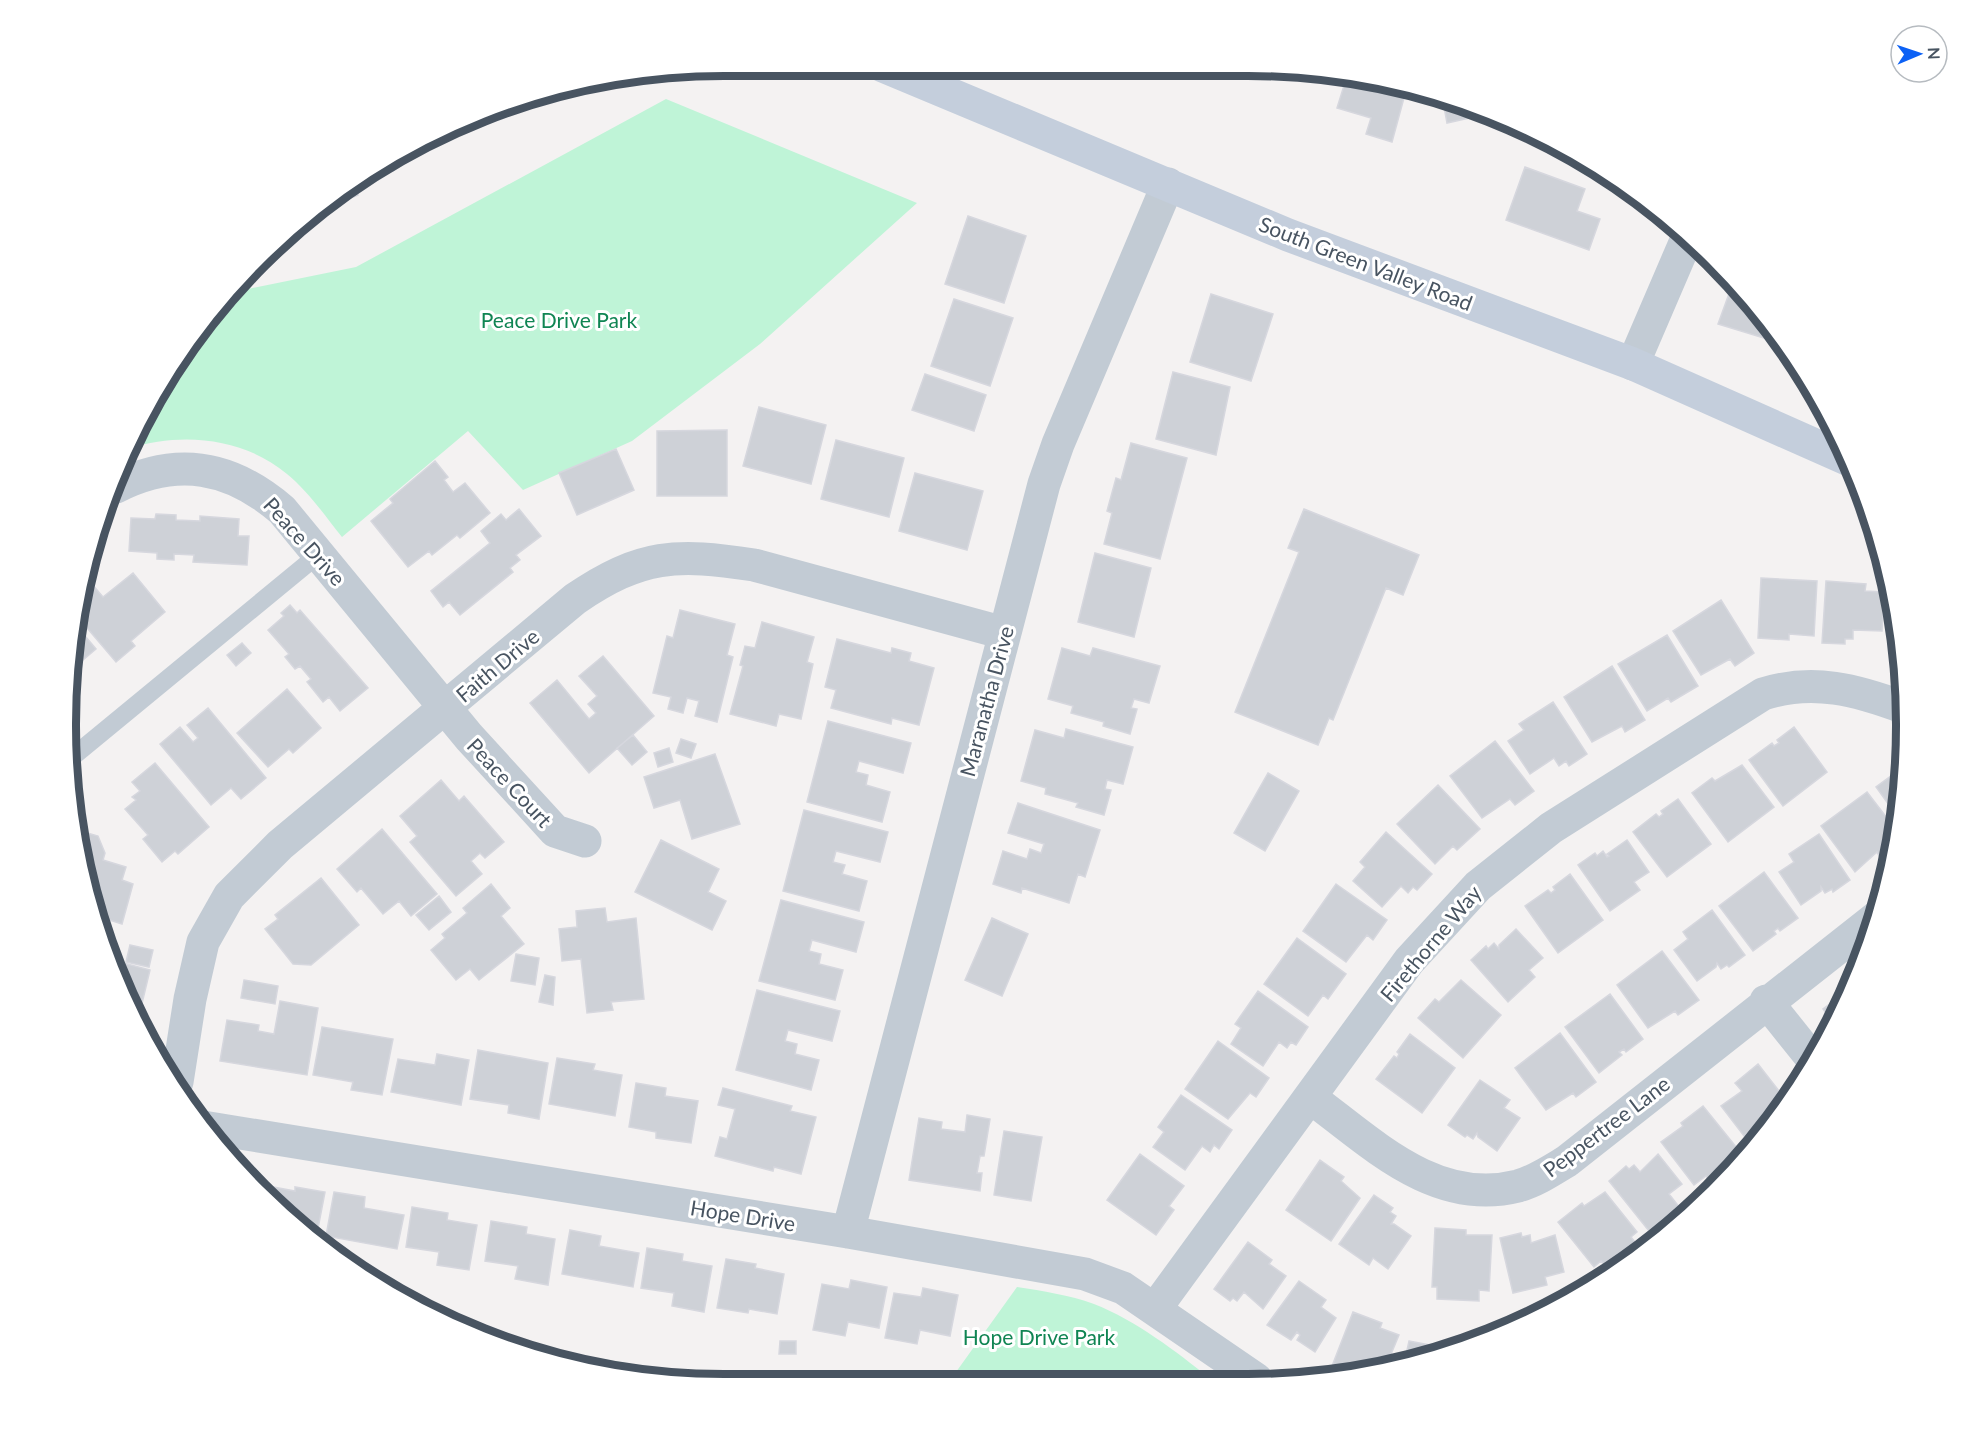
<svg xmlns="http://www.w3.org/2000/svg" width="1973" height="1450" viewBox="0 0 1973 1450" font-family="Lato,sans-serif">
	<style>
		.green { fill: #bff4d7 }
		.building { fill: #ced1d7; stroke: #d6d7de; stroke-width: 1.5 }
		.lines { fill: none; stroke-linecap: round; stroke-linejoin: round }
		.lane { stroke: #c2cbd4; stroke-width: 18 }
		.street { stroke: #c2cbd4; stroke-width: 33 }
		.secondary { stroke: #c4cedc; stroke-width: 33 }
		.labels { text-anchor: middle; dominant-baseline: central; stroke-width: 6; stroke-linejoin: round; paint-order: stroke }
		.street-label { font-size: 21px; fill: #485461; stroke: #fff }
		.park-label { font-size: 21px; fill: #108553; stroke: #fff }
		.rim { fill: none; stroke: #485461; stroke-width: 8 }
	</style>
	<rect width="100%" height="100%" fill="#f4f2f2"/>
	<path class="green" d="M666 99 917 203 760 344 632 441 523 490 468 431 342 537C325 516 309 492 287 474 242 437 183 432 129 448L134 434 228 293 356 267Z
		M1017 1287C1043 1291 1069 1295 1094 1304 1137 1321 1175 1351 1211 1379L946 1381 951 1379Z
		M513 1344 739 1382 682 1383 554 1361Z"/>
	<path class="building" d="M1346 79 1407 87 1392 142 1366 134 1371 118 1337 108Z
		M1442 96 1491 113 1447 123Z
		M1554 145 1600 170 1551 152Z
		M417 146 421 152 393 171 387 162Z
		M1525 167 1585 189 1577 211 1600 219 1589 250 1506 220Z
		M353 182 358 195 323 209Z
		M968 216 1026 236 1004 303 945 284Z
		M1730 291 1745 296 1771 324 1783 344 1718 324Z
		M1211 294 1273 314 1251 381 1190 362Z
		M954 299 1013 318 990 386 931 366Z
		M1173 372 1230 387 1216 455 1156 439Z
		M925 374 986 395 974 431 912 410Z
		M759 407 826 425 811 484 743 466Z
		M727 430V496H657V431Z
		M836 440 904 458 889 517 821 499Z
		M1131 443 1187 458 1160 559 1104 544 1112 513 1107 511 1116 478 1121 480Z
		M616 449 634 490 577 515 559 473Z
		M435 461 448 477 444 480 453 492 465 483 490 513 460 538 457 535 432 555 429 551 408 567 371 521 393 503 390 499Z
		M915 473 983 491 967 550 899 531Z
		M519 509 541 536 516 555 520 560 510 568 513 572 460 615 449 602 443 607 431 591 490 543 481 531 501 514 506 520Z
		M1304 509 1419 555 1403 595 1386 588 1333 720 1329 718 1318 745 1235 712 1299 552 1288 548Z
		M156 514 176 515V520L200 521V516L239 519 238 536H249L247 565 193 562 194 555 174 554V560L157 559V553L129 551 131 518 155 519Z
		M1095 553 1151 568 1134 637 1078 622Z
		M133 573 165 612 131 641 135 646 116 662 76 615 79 597 86 577 103 597Z
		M1761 578 1817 581 1814 636 1789 634V640L1758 638Z
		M1826 581 1866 584 1865 591 1884 592 1882 631 1853 630V639H1845V644L1822 643Z
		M1721 600 1754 653 1735 666 1730 659 1701 675 1673 631Z
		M290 605 297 613 300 610 368 688 340 711 329 697 323 702 307 682 311 679 300 666 295 669 285 657 289 654 268 630 284 616 281 613Z
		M680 610 735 624 727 655 733 657 717 722 695 716 699 701 687 698 683 713 668 709 671 697 653 693 667 636 673 638Z
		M762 622 814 637 807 662 813 664 801 719 779 714 776 726 730 714 743 666 740 665 745 646 755 648Z
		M75 624 96 649 69 672Z
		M1667 635 1698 686 1671 702 1668 698 1647 711 1618 664Z
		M1898 638 1902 661 1892 658Z
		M837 639 891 653 892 648 911 653 909 661 934 668 919 725 892 718 891 724 831 708 836 690 825 687Z
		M242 643 251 653 236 666 227 655Z
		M1062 648 1090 656 1093 648 1160 666 1149 703 1134 699 1131 708 1137 709 1130 734 1103 726 1104 722 1071 713 1073 706 1048 699Z
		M603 656 654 716 589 773 530 703 557 680 589 719 596 713 588 704 597 696 579 676Z
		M1612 666 1645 720 1625 732 1622 726 1592 742 1564 697Z
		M287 689 321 728 293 753 289 749 268 767 237 733Z
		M1553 702 1587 754 1569 766 1566 761 1559 766 1554 758 1530 774 1508 741 1524 730 1519 724Z
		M208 708 266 778 241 799 231 788 211 805 160 744 180 727 193 742 198 738 187 725Z
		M828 721 911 743 903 773 859 761 856 772 868 775 866 785 890 792 882 822 807 802Z
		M1794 727 1827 772 1783 806 1749 760 1772 743 1774 746 1779 743 1777 740Z
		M1066 729 1133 747 1123 784 1107 780 1105 789 1111 790 1104 815 1076 807 1078 803 1045 794 1046 788 1021 781 1035 730 1064 738Z
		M633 735 647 752 632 765 617 748Z
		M681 739 696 744 691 758 676 753Z
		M1495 741 1534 791 1515 805 1510 799 1482 818 1450 776Z
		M669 748 673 762 658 767 654 753Z
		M715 754 740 824 692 839 680 800 654 808 644 777Z
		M155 763 209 827 178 854 175 851 162 862 143 839 148 835 125 809 136 800 132 797 140 791 132 782Z
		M1742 765 1774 807 1728 842 1692 793 1712 778 1715 781Z
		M1903 767 1901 811 1899 819 1876 787Z
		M1268 773 1299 791 1265 851 1234 833Z
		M441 780 459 801 464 796 504 842 485 858 480 853 471 861 482 874 456 896 410 842 417 836 400 816Z
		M1438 785 1480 829 1457 850 1453 846 1435 864 1397 824Z
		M1867 792 1897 831 1893 849 1880 858 1877 852 1855 872 1821 826Z
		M1678 799 1711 844 1667 877 1633 832 1656 814 1659 817 1663 814 1661 811Z
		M1018 803 1100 830 1085 877 1078 874 1069 903 1022 888 1021 893 993 884 1003 851 1027 859 1030 849 1041 853 1044 844 1008 833Z
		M804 810 888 832 880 862 836 851 833 862 845 865 842 874 867 881 859 911 783 891Z
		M382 829 437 894 411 916 399 901 383 914 361 888 357 892 337 869Z
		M77 830 98 836 105 853 103 860 126 867 122 880 133 884 122 924 100 917Z
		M1386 832 1432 874 1417 890 1413 887 1408 893 1401 886 1382 907 1353 881 1365 867 1360 862Z
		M1819 834 1850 880 1833 892 1832 889 1825 893 1821 887V891L1801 905 1779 872 1794 862 1789 854Z
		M661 840 719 869 708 892 726 901 712 930 635 892Z
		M1627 840 1649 872 1634 882 1640 890 1610 911 1578 865 1595 853 1597 856 1603 851 1607 857 1609 856 1607 854Z
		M1764 872 1798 918 1780 931 1778 928 1774 931 1776 934 1753 951 1719 906Z
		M1570 874 1603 920 1558 953 1525 906 1548 890 1551 893 1555 890 1553 887Z
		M321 878 359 925 311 965 293 964 265 929 278 919 275 915Z
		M491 884 510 908 501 916 524 944 479 980 470 969 456 980 431 950 445 938 442 934 467 913 463 908Z
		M1336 884 1387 920 1373 940 1367 935 1346 962 1303 931Z
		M439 896 451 912 429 930 416 915Z
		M781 900 864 922 856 952 812 940 809 951 821 954 819 964 843 970 835 1000 759 981Z
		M605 908 607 922 636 918 644 999 611 1002 613 1010 587 1013 581 959 562 961 559 929 577 927 576 911Z
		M1712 910 1745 955 1729 967 1727 965 1721 969 1717 963 1716 967 1697 981 1674 950 1688 939 1683 932Z
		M992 918 1028 934 1002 996 965 980Z
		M1516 929 1543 958 1529 970 1535 977 1508 1002 1471 960 1486 946 1488 949 1494 943 1499 949V945Z
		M1297 938 1346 974 1328 999 1323 995 1308 1016 1264 984Z
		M130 945 153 950 149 967 126 962Z
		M1662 951 1699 1000 1678 1015 1675 1011 1648 1028 1617 985Z
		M516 954 539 958 535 985 511 981Z
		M112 960 150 970 139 1016 116 977Z
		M545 975 555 977 553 1005 539 1002Z
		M244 980 278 986 275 1004 241 998Z
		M1461 980 1501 1015 1463 1058 1418 1018 1435 999 1439 1002Z
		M757 990 840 1011 832 1041 788 1030 785 1041 797 1044 795 1054 819 1060 811 1090 736 1070Z
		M1258 991 1308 1027 1296 1045 1291 1042 1287 1048 1279 1042 1263 1066 1231 1044 1241 1028 1235 1024Z
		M1846 992 1847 993 1833 1023 1823 1009Z
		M1610 994 1643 1039 1626 1052 1624 1049 1619 1052 1622 1055 1599 1073 1565 1027Z
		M280 1001 318 1008 307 1075 220 1061 227 1020 259 1025 258 1031 274 1034Z
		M322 1027 393 1039 382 1095 351 1090 353 1082 313 1075Z
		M1560 1033 1596 1082 1576 1097 1573 1093 1546 1110 1515 1068Z
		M1410 1034 1455 1068 1422 1113 1376 1079 1394 1056 1397 1058 1399 1054 1397 1052Z
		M1218 1041 1269 1078 1256 1097 1250 1093 1228 1119 1185 1089Z
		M478 1050 548 1063 539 1119 508 1113 509 1105 470 1099Z
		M437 1054 469 1060 461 1105 391 1092 398 1059 435 1065Z
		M557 1058 595 1064 593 1070 622 1075 615 1116 549 1104Z
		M1758 1064 1786 1100 1764 1131 1758 1124 1744 1136 1721 1106 1742 1091 1735 1083Z
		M1480 1080 1510 1100 1504 1108 1520 1118 1497 1151 1478 1137 1477 1133 1473 1139 1467 1135 1465 1137 1448 1125Z
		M636 1083 666 1088 665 1096 698 1101 691 1143 656 1138V1132L629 1127Z
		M723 1088 792 1106 790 1111 816 1117 801 1174 774 1167 773 1171 715 1156 720 1137 727 1139 735 1109 718 1105Z
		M1181 1095 1232 1130 1219 1149 1214 1145 1210 1152 1202 1146 1185 1170 1153 1147 1164 1132 1158 1127Z
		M1703 1106 1745 1158 1713 1185 1706 1176 1694 1185 1661 1142 1683 1126 1681 1123Z
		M967 1115 990 1119 984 1156H980L977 1173H982L980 1191 909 1180 919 1118 942 1122 941 1129 965 1132Z
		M1004 1131 1042 1137 1031 1201 994 1195Z
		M1140 1154 1184 1186 1169 1206 1174 1210 1156 1235 1107 1200Z
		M1658 1154 1682 1184 1669 1194 1683 1212 1653 1236 1609 1181 1626 1166 1629 1169 1634 1165 1640 1172Z
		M1320 1160 1344 1177 1341 1181 1360 1198 1331 1241 1286 1210Z
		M268 1186 295 1191V1187L325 1192 316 1239 291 1221 266 1194Z
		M334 1192 365 1197 364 1208 404 1215 397 1249 326 1236Z
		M1605 1192 1637 1232 1631 1237 1639 1247 1609 1270 1601 1261 1594 1267 1558 1222 1582 1203 1584 1206Z
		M1374 1195 1393 1208 1390 1212 1396 1216 1391 1224H1394L1411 1236 1388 1269 1373 1258 1369 1265 1339 1244Z
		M412 1207 448 1213 447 1220 477 1225 469 1270 437 1265 439 1252 406 1247Z
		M491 1221 527 1227 526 1234 555 1239 548 1285 515 1279 518 1266 485 1261Z
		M1435 1228 1466 1230V1235H1492L1489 1291 1479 1290V1301L1437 1299V1287H1432Z
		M570 1230 601 1236 599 1246 639 1253 633 1287 562 1274Z
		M1521 1233 1522 1237 1530 1235 1531 1243 1555 1235 1564 1272 1545 1277 1547 1285 1513 1293 1500 1238Z
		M1248 1242 1272 1260 1269 1264 1286 1276 1263 1309 1244 1292 1237 1301 1233 1298 1230 1301 1214 1289Z
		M647 1248 683 1254 682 1261 712 1266 704 1312 672 1306 674 1293 641 1288Z
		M726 1259 756 1264 755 1268 784 1274 777 1314 749 1309 748 1313 717 1308Z
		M851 1280 887 1287 879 1328 848 1322 845 1336 813 1330 822 1284 849 1289Z
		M1299 1281 1326 1300 1321 1307 1336 1318 1315 1352 1297 1340 1300 1335 1297 1332 1291 1340 1267 1325Z
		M923 1288 958 1295 950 1336 920 1330 917 1344 885 1338 894 1293 921 1297Z
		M1353 1312 1382 1323 1380 1328 1399 1335 1387 1364 1371 1369 1363 1362 1359 1372 1352 1369 1351 1373 1332 1366Z
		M780 1341H796V1354H779Z
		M1409 1341 1441 1347 1440 1350 1405 1359Z"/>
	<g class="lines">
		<path class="lane" d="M70 759 319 554"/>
		<path class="street" d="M1633 364 1688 236
			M116 487C177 456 231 466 282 510L469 737 555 831 585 841
			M1766 1001 1814 1061
			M177 1082 190 999 203 942 229 896 280 845 575 599C641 554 676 553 754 565L1004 633
			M1311 1098C1372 1143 1435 1207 1518 1186 1536 1181 1552 1170 1567 1161L1877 917
			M203 1127 848 1232 1085 1274 1123 1288 1256 1379
			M848 1232 1044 484 1058 444 1168 184
			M1155 1309 1409 961 1478 886 1551 828 1763 694C1813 678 1857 690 1905 708"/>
		<path class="secondary" d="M883 66 1288 235 1633 364 1849 460"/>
	</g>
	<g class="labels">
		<g class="street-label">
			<text transform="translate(1366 263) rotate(21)">South Green Valley Road</text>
			<text transform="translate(305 541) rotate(48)">Peace Drive</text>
			<text transform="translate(497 665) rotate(-40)">Faith Drive</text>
			<text transform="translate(986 701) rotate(-75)">Maranatha Drive</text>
			<text transform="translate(510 782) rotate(47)">Peace Court</text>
			<text transform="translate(1430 943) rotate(-50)">Firethorne Way</text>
			<text transform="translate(1606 1126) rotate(-37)">Peppertree Lane</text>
			<text transform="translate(743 1215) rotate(9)">Hope Drive</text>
		</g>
		<g class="park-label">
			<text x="559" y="319">Peace Drive Park</text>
			<text x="1039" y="1336">Hope Drive Park</text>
		</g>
	</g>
	<path d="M0 0H1973V1450H0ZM724 76H1248A648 648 0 0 1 1896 724V726A648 648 0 0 1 1248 1374H724A648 648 0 0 1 76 726V724A648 648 0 0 1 724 76Z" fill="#fff" fill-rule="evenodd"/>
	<path class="rim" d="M724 76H1248A648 648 0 0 1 1896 724V726A648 648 0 0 1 1248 1374H724A648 648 0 0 1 76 726V724A648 648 0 0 1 724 76Z"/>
	<g transform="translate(1919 54) rotate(88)"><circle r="28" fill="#ffffff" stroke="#b6bbc0" stroke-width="1.5"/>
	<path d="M0-4.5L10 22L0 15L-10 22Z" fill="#0c61f5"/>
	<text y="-9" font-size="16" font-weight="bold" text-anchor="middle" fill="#485461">N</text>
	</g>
</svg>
